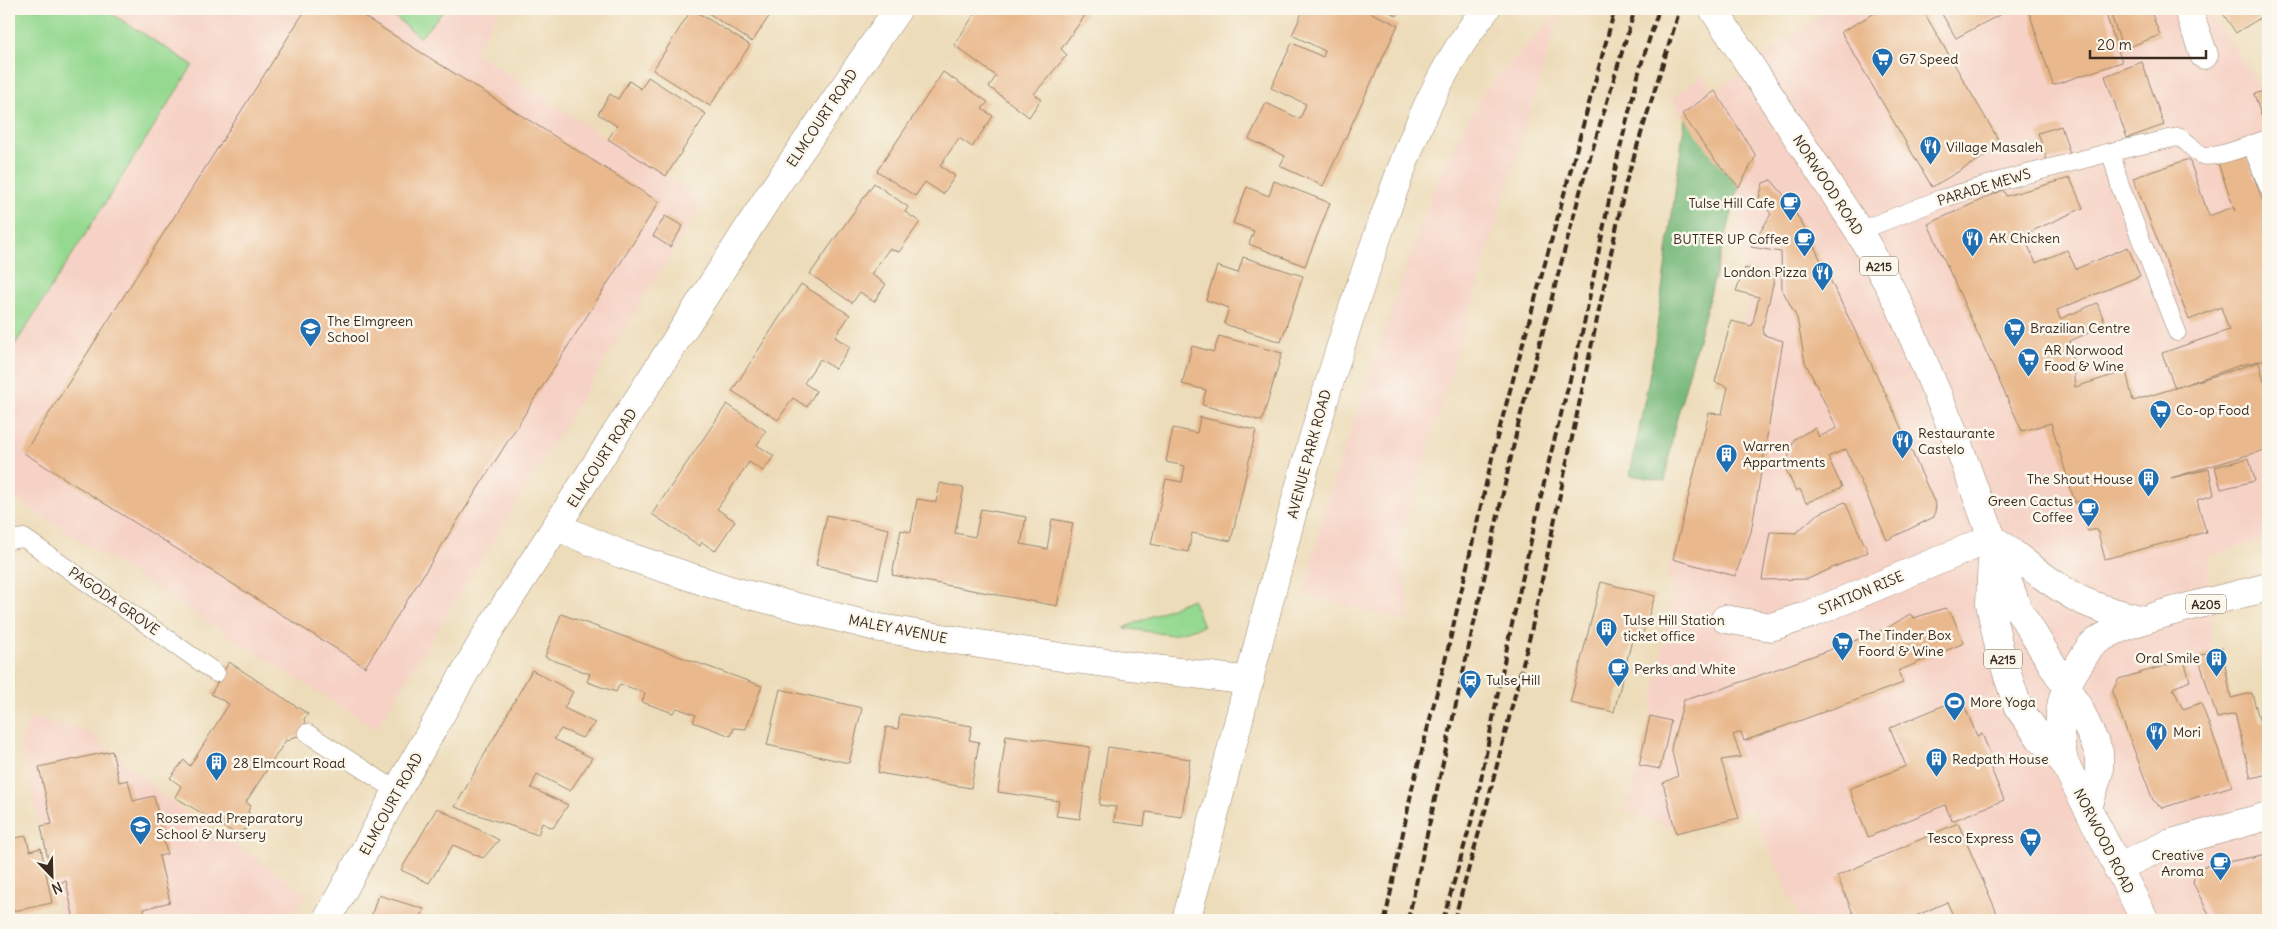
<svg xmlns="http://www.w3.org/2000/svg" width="2277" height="929" viewBox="0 0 2277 929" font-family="Delius,sans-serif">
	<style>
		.built { fill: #f6d1c5 }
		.green { fill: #95d991; stroke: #688258 }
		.forest { fill: #78b97b; stroke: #5a724c }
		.building { fill: #e9b88c }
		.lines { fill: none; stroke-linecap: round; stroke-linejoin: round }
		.lane-casing { stroke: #94836c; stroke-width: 19 }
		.street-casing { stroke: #94836c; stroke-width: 29 }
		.secondary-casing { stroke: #94836c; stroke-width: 29 }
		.primary-casing { stroke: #94836c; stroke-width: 29 }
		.highway-casing { stroke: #94836c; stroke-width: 29 }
		.lane { stroke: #fff; stroke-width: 18 }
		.street { stroke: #fff; stroke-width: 28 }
		.secondary { stroke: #fff; stroke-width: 28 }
		.primary { stroke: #fff; stroke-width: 28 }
		.highway { stroke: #fff; stroke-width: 28 }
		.rail { stroke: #3b2a1e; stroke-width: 4; stroke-dasharray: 8 4; stroke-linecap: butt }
		.labels { text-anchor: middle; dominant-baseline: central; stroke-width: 5; stroke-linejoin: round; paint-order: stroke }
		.shield { fill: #fbf7ec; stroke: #75685c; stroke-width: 1 }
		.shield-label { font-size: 12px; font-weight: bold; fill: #3b2a1e }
		.poi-label { font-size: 14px; fill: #3b2a1e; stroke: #fbf7ec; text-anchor: start }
		.street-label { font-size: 14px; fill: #3b2a1e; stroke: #fbf7ec }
	</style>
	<rect width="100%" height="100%" fill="#fbf7ec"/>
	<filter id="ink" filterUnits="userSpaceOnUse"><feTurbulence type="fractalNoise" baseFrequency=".02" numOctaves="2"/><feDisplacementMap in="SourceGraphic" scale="10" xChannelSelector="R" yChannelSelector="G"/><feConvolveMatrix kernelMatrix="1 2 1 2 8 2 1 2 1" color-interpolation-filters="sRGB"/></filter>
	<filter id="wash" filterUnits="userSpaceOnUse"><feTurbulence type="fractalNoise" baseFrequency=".0096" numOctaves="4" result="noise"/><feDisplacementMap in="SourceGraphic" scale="20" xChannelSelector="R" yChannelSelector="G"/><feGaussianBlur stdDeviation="1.12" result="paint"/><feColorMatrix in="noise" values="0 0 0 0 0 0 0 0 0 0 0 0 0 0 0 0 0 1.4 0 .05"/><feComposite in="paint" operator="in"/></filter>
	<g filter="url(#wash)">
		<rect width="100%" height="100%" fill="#eddcb9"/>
		<path class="built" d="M9 9H501L474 52 704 201 376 729 9 495Z
			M1830 9H2207L2264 91 2268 90V539L2208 556 2211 644 2268 800V920H1800L1751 808 1675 828 1627 811 1650 716 1673 586 1667 572 1722 415 1752 284 1736 250 1739 187 1685 118 1672 98 1703 75 1715 91Z
			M1561 10 1399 544 1411 622 1304 595 1326 503 1433 189 1483 92Z
			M32 717 87 731 164 796 307 894 288 920H61L21 745 23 734Z"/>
		<path class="green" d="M9 9H104L193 65 9 354Z
			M386 9H445L420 38Z
			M1192 599 1203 626 1172 635 1124 628Z"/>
		<path class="forest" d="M1685 118 1739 187 1674 429 1665 481 1630 475 1653 357Z"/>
		<g id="blocks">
			<path class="building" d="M306 9H352L659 202 365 667 24 453Z
				M692 9 750 45 710 106 653 70Z
				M702 9H774L752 42Z
				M978 9H1079L1086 14 1061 49 1067 55 1034 94 1041 99 1029 117 989 87 996 76 954 45Z
				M1304 9H1363L1398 25 1323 186 1280 166 1285 156 1249 139 1266 103 1300 119 1306 104 1271 88 1292 43 1323 57 1325 51 1292 35Z
				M1384 9H1401L1397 16Z
				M1882 9H1922L2002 146 1932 187 1841 32Z
				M1939 9H1998L2001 14 1956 38Z
				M2028 9H2104L2122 62 2053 85Z
				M2109 9H2150L2160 35 2123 49Z
				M2220 9H2268V13L2236 33Z
				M2142 62 2164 125 2127 138 2105 76Z
				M943 72 988 102 982 109 993 116 972 147 959 138 940 166 955 176 943 194 925 182 915 196 877 171Z
				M648 77 706 114 666 176 608 139 617 126 598 114 610 94 618 99 629 81 641 89Z
				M2268 90V119L2263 121 2254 94Z
				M1715 91 1756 156 1739 187 1714 159 1682 114Z
				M2061 126 2070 154 2047 161 2038 133Z
				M2245 153 2268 215V359L2241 365 2175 388 2162 353 2229 330 2221 307 2189 320 2133 178 2189 159 2209 216 2233 207 2235 211 2218 163Z
				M2070 178 2083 208 2023 235 2036 263 2067 250 2076 269 2128 247 2140 276 2057 310 2060 319 2097 303 2106 325 2070 341 2075 387 2126 371 2133 401 2259 362 2264 382H2268V449L2171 478 2209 469 2214 495 2197 500 2206 532 2105 559 2097 529 2088 531 2080 501 2075 503 2051 423 2022 431 1928 224 2003 190 2006 196Z
				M1771 180 1788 200 1809 236 1890 403 1936 506 1934 517 1887 540 1846 449 1828 457 1842 487 1806 503 1800 489 1796 491 1785 468 1794 439 1815 428 1819 437 1837 428 1805 362 1797 318 1782 289 1781 252 1751 247 1771 214 1759 198 1763 183Z
				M1274 181 1330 203 1305 266 1249 244 1254 231 1233 223 1247 187 1269 196Z
				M874 183 908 207 905 212 920 222 899 252 889 249 871 274 886 284 874 302 860 292 852 303 810 274Z
				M665 216 683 226 670 247 653 236Z
				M1243 257 1303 276 1281 342 1224 324 1229 308 1206 300 1217 266 1238 273Z
				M1745 268 1775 276 1763 327 1764 335 1783 341 1751 532 1735 576 1673 559 1709 413 1722 414 1728 387 1715 382 1731 321 1752 326 1759 297 1736 291Z
				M801 284 850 315 835 337 850 347 835 369 820 359 804 383 816 391 807 407 793 398 778 420 732 391Z
				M1219 336 1282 353 1262 421 1202 405 1206 390 1182 384 1192 346 1214 352Z
				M727 404 766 431 757 445 774 456 763 471 749 462 717 509 735 521 715 551 702 542 700 546 652 514Z
				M1200 417 1256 430 1231 541 1192 533 1188 552 1151 544 1166 479 1182 482 1185 466 1166 462 1173 428 1197 433Z
				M2249 458 2255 481 2221 489 2215 467Z
				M940 483 964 488 955 533 975 537 981 509 1026 517 1021 544 1047 549 1052 519 1073 523 1057 606 892 575 901 530 911 532 917 499 936 502Z
				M1845 502 1868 552 1808 579 1762 580 1770 532 1796 533 1816 515Z
				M827 515 889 529 878 579 816 565Z
				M1601 582 1655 596 1641 639 1634 637 1631 644 1614 712 1570 703Z
				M1945 608 1952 615 1964 643 1898 671 1903 683 1744 741 1741 732 1733 735 1741 757 1721 760 1739 818 1676 833 1663 783 1678 776 1671 748 1684 700 1722 689 1884 630 1910 614 1914 618Z
				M561 614 762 686 746 729 734 728 731 736 693 722 696 715 677 708 673 713 642 702 645 693 620 684 616 692 587 682 590 674 545 657Z
				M2222 648 2231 698 2252 693 2260 723 2268 721V774L2251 778 2235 714 2217 718 2198 656Z
				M2184 660 2190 681 2173 688 2183 709 2201 703 2232 786 2162 808 2153 800 2112 692 2119 679Z
				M229 662 308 714 304 719 306 726 299 736 293 737 289 741 286 740 246 802 251 806 248 811 252 819 246 829 234 833 175 797 181 786 170 778 184 760 190 766 229 704 211 694Z
				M532 670 573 692 564 708 595 723 582 738 561 729 554 739 592 758 570 791 537 774 531 788 568 805 553 828 542 823 538 835 455 807Z
				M780 689 862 708 849 763 767 745Z
				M1961 698 1977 736 1982 734 1994 762 1989 764 2004 800 1952 821 1945 805 1868 837 1849 789 1906 766 1890 728Z
				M900 714 972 726 969 740 979 742 971 788 878 773 886 727 898 729Z
				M1650 716 1671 721 1660 769 1639 765Z
				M1006 735 1090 747 1080 819 1056 816 1059 801 998 792Z
				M1108 747 1190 759 1182 817 1146 812 1144 826 1114 822 1116 807 1099 805Z
				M112 751 119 782 128 780 133 801 154 796 167 854 159 856 170 902 144 909 146 920H74L66 881 53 884 41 826 52 824 39 767Z
				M437 808 499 840 483 858 453 845 429 883 401 870Z
				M1958 823 2000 920H1955L1947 902 1907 920H1856L1837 876Z
				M26 836 30 851 41 848 52 903 9 912V839Z
				M2268 854V920H2212L2193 883 2196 868Z
				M378 895 424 909 420 920H370Z
				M1053 913 1080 920H1051Z"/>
		</g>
	</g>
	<g filter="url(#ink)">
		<use href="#blocks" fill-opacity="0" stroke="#94836c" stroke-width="1"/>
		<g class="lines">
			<defs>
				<path id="lane" d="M2251 144 2268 186
					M2111 152 2120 186 2177 332
					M1859 231 1941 199 2000 181 2111 152 2178 137C2188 141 2192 149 2200 154 2212 162 2254 143 2268 139
					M9 540 24 538 216 673
					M307 733 397 791"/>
				<path id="street" d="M2188 9 2204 55
					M557 527 621 554 730 590 880 628 1067 658 1250 681
					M1725 619 1771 627 1811 614 1992 538
					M2117 868 2168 844 2268 816
					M1186 920C1248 699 1294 474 1370 258 1400 171 1428 82 1486 9"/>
				<path id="secondary" d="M327 920 397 791 488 632 769 196 898 9"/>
				<path id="primary" d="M1713 9 1859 231 1898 302 1954 433 2017 607 2080 710 2099 752V772L2088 808
					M1992 538C2020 558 2047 582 2077 598 2098 609 2121 614 2143 620
					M1992 555 1990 604 1999 648 2018 707 2040 738 2064 762"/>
				<path id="highway" d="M2145 920 2064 762C2057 723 2056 698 2079 664 2083 658 2087 650 2092 645 2122 618 2226 599 2268 587"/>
			</defs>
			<use href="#lane" class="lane-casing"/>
			<use href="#street" class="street-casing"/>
			<use href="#secondary" class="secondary-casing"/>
			<use href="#primary" class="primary-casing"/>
			<use href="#highway" class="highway-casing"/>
			<use href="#lane" class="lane"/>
			<use href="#street" class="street"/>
			<use href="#secondary" class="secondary"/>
			<use href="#primary" class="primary"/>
			<use href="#highway" class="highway"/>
			<path class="rail" d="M1385 920 1412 789 1447 653 1495 445 1615 9
				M1408 920 1519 421 1583 181 1635 9
				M1443 920 1476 805 1508 642 1550 457 1583 329 1618 156 1640 68 1659 9
				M1454 920 1486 808 1531 632 1626 182 1680 9"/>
		</g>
	</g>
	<defs>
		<symbol id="supermarket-pin" viewBox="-11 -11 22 30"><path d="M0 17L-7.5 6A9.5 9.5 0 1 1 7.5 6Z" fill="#1f6fb2" stroke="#fbf7ec"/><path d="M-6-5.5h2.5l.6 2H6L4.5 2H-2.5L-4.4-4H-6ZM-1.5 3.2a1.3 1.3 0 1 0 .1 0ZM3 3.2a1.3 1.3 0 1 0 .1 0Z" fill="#fff"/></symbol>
		<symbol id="restaurant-pin" viewBox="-11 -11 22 30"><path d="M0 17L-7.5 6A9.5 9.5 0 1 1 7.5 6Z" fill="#1f6fb2" stroke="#fbf7ec"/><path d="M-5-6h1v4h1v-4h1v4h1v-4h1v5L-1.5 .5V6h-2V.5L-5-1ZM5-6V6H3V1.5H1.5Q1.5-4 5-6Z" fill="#fff"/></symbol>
		<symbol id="cafe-pin" viewBox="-11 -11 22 30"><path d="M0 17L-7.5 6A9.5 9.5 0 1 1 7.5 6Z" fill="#1f6fb2" stroke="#fbf7ec"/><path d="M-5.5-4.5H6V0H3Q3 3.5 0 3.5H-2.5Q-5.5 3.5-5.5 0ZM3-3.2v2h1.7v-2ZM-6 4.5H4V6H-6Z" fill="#fff"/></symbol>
		<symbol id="school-pin" viewBox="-11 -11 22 30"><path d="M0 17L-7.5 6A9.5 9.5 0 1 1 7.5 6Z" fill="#1f6fb2" stroke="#fbf7ec"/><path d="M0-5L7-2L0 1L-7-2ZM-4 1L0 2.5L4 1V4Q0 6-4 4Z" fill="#fff"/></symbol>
		<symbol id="building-pin" viewBox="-11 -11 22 30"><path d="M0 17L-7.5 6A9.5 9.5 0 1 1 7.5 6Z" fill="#1f6fb2" stroke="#fbf7ec"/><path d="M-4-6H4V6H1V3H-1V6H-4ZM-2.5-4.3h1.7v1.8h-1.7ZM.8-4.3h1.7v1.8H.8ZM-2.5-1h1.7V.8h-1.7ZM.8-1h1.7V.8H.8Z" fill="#fff"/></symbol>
		<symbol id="station-pin" viewBox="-11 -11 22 30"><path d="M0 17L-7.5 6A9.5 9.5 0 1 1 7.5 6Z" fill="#1f6fb2" stroke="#fbf7ec"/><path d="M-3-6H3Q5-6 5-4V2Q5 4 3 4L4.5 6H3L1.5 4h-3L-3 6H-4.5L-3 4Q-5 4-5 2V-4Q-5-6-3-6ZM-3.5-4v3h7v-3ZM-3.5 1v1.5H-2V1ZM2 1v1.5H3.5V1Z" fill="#fff"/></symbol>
		<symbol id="stadium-pin" viewBox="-11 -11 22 30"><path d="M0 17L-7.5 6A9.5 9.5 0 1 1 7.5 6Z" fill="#1f6fb2" stroke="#fbf7ec"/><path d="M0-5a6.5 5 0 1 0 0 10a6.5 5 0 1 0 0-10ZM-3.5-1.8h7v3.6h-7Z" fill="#fff"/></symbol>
	</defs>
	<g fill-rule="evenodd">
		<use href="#supermarket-pin" x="1870" y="46" width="25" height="34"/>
		<use href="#restaurant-pin" x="1918" y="134" width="25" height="34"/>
		<use href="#cafe-pin" x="1778" y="190" width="25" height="34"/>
		<use href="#restaurant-pin" x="1960" y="226" width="25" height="34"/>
		<use href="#cafe-pin" x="1792" y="226" width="25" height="34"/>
		<use href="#restaurant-pin" x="1810" y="260" width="25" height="34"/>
		<use href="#supermarket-pin" x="2002" y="316" width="25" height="34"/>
		<use href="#school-pin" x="298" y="316" width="25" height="34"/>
		<use href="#supermarket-pin" x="2016" y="346" width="25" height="34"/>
		<use href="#supermarket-pin" x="2148" y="398" width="25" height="34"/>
		<use href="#restaurant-pin" x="1890" y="428" width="25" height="34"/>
		<use href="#building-pin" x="1714" y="442" width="25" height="34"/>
		<use href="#building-pin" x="2136" y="466" width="25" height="34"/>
		<use href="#cafe-pin" x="2076" y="496" width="25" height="34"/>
		<use href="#building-pin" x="1594" y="616" width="25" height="34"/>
		<use href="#supermarket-pin" x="1830" y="630" width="25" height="34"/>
		<use href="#building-pin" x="2204" y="646" width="25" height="34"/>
		<use href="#cafe-pin" x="1606" y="656" width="25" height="34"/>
		<use href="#station-pin" x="1458" y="668" width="25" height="34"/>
		<use href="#stadium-pin" x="1942" y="690" width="25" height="34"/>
		<use href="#restaurant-pin" x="2144" y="720" width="25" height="34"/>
		<use href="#building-pin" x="1924" y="746" width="25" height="34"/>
		<use href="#building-pin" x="204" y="750" width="25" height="34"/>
		<use href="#school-pin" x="128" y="814" width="25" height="34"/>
		<use href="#supermarket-pin" x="2018" y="826" width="25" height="34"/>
		<use href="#cafe-pin" x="2208" y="850" width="25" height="34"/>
	</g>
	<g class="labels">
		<g class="shield">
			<rect x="1860" y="256.5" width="38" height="19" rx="4"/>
			<rect x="2186" y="594.5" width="40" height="19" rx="4"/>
			<rect x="1984" y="649.5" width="38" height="19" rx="4"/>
		</g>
		<g class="shield-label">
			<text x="1879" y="266">A215</text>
			<text x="2206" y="604">A205</text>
			<text x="2003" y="659">A215</text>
		</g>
		<g class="poi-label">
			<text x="1899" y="59">G7 Speed</text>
			<text x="1946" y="147">Village Masaleh</text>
			<text x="1775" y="203" text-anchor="end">Tulse Hill Cafe</text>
			<text x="1989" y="238">AK Chicken</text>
			<text x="1789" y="239" text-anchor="end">BUTTER UP Coffee</text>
			<text x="1807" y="272" text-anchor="end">London Pizza</text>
			<text x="327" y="321">The Elmgreen<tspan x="327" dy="16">School</tspan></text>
			<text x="2030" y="328">Brazilian Centre</text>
			<text x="2044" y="350">AR Norwood<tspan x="2044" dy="16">Food &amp; Wine</tspan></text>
			<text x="2176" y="410">Co-op Food</text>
			<text x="1918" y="433">Restaurante<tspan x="1918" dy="16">Castelo</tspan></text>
			<text x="1743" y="446">Warren<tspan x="1743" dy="16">Appartments</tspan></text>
			<text x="2133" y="479" text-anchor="end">The Shout House</text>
			<text x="2073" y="501" text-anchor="end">Green Cactus<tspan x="2073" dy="16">Coffee</tspan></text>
			<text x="1623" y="620">Tulse Hill Station<tspan x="1623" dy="16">ticket office</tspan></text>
			<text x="1858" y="635">The Tinder Box<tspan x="1858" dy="16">Foord &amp; Wine</tspan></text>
			<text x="2200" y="658" text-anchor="end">Oral Smile</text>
			<text x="1634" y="669">Perks and White</text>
			<text x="1486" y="680">Tulse Hill</text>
			<text x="1970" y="702">More Yoga</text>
			<text x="2173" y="732">Mori</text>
			<text x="1952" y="759">Redpath House</text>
			<text x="233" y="763">28 Elmcourt Road</text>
			<text x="156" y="818">Rosemead Preparatory<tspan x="156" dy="16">School &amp; Nursery</tspan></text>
			<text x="2014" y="838" text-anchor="end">Tesco Express</text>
			<text x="2204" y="855" text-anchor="end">Creative<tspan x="2204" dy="16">Aroma</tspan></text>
		</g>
		<g class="street-label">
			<text transform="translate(822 118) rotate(-56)">ELMCOURT ROAD</text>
			<text transform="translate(1828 185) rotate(57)">NORWOOD ROAD</text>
			<text transform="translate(1984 187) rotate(-17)">PARADE MEWS</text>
			<text transform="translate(1309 454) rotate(-75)">AVENUE PARK ROAD</text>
			<text transform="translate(602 458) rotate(-57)">ELMCOURT ROAD</text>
			<text transform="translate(1861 593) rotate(-23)">STATION RISE</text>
			<text transform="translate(114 601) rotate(35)">PAGODA GROVE</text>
			<text transform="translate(898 629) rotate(11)">MALEY AVENUE</text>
			<text transform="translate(391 804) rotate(-61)">ELMCOURT ROAD</text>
			<text transform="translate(2104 841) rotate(63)">NORWOOD ROAD</text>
		</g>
	</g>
	<rect width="2277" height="929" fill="none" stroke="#fbf7ec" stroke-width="30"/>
	<g transform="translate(52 876) rotate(157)" stroke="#fbf7ec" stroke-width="4" paint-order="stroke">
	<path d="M0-4L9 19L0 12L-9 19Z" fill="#3b2a1e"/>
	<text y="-8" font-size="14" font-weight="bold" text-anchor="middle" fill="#3b2a1e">N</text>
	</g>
	<path d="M2090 50v8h116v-8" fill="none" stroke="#3b2a1e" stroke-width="2.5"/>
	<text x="2097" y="50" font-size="15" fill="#3b2a1e" stroke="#fbf7ec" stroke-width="4" paint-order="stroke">20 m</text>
</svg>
